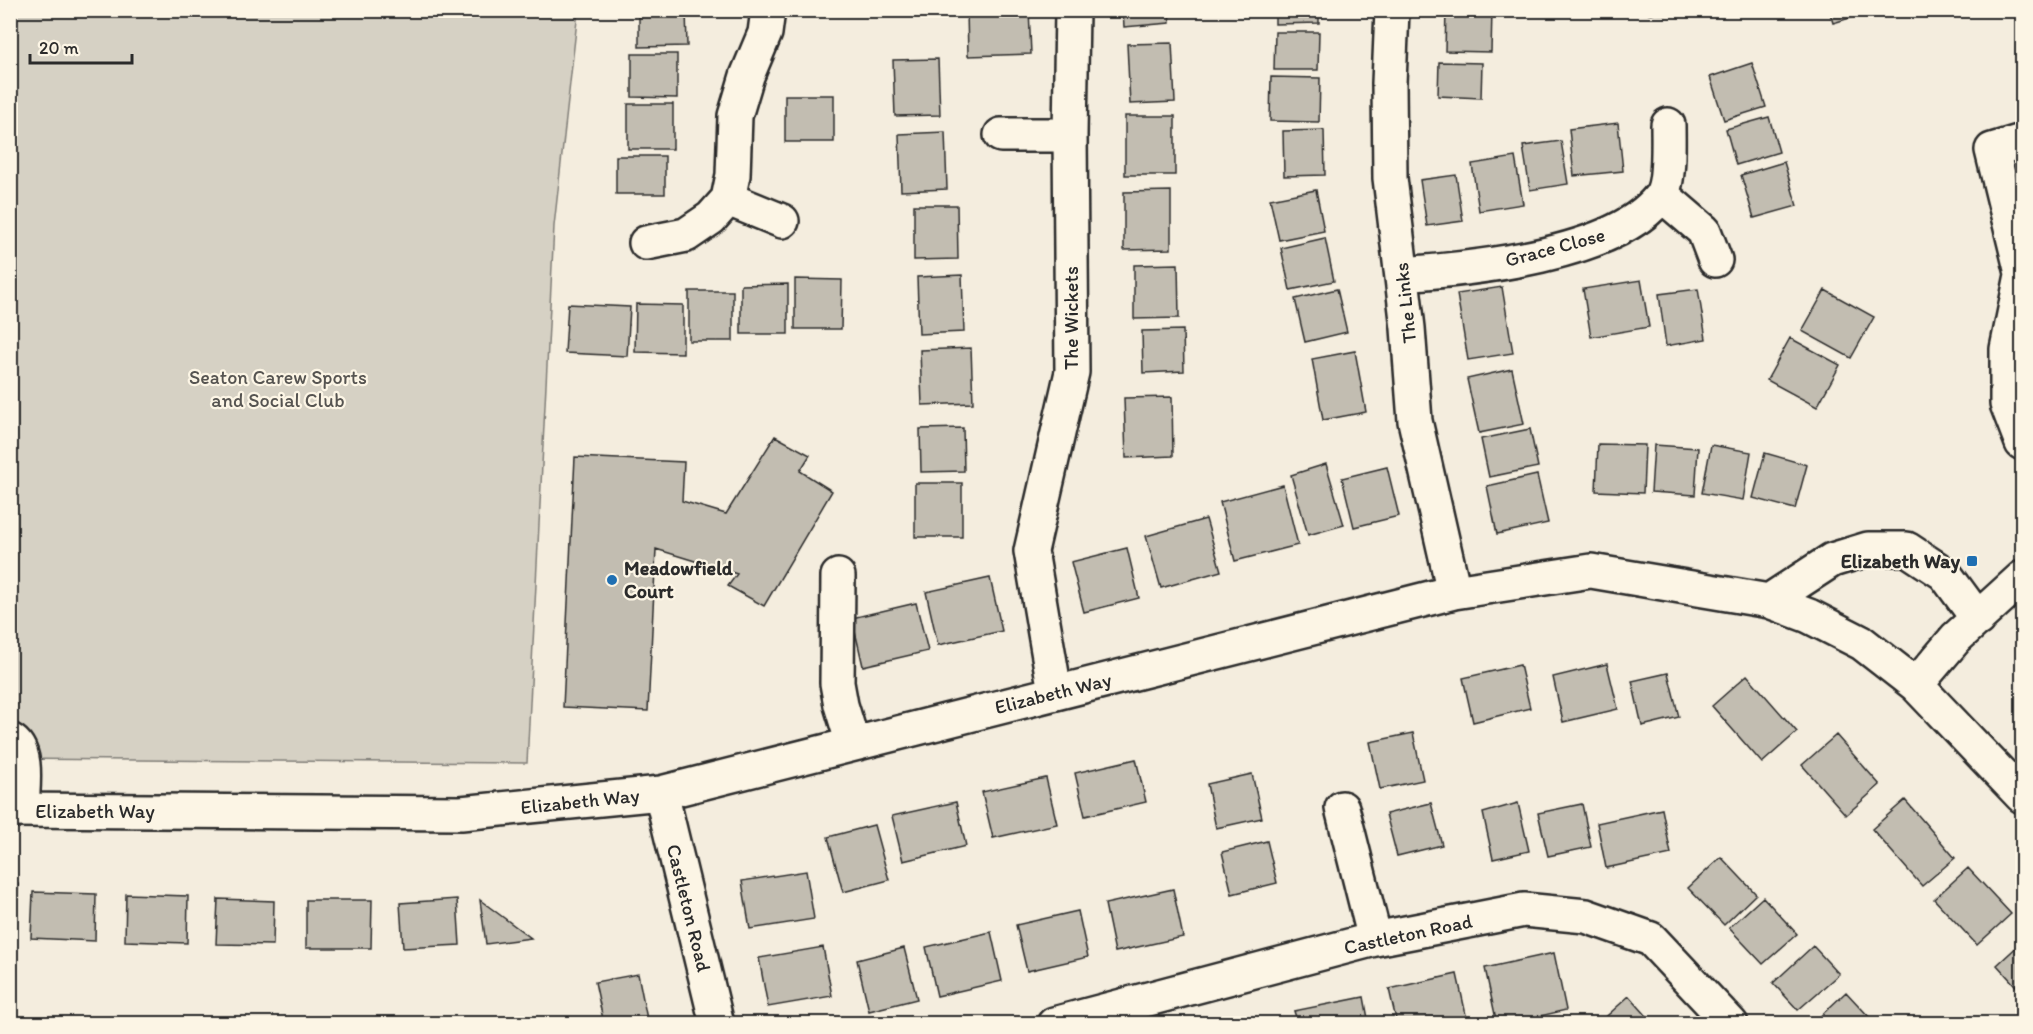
<svg xmlns="http://www.w3.org/2000/svg" width="2033" height="1034" viewBox="0 0 2033 1034" font-family="Itim,sans-serif">
	<style>
		.green { fill: #d6d1c4; stroke: #807e78; stroke-width: 1.5 }
		.building { fill: #c2bdb1; stroke: #2b2b2b; stroke-width: 1.5 }
		.lines { fill: none; stroke-linecap: round; stroke-linejoin: round }
		.minor-casing { stroke: #2b2b2b; stroke-width: 38 }
		.minor { stroke: #fcf5e5; stroke-width: 33 }
		.poi-dot { fill: #1f6fb2; stroke: #fcf5e5; stroke-width: 2 }
		.labels { text-anchor: middle; dominant-baseline: central; stroke-width: 4.5; stroke-linejoin: round; paint-order: stroke }
		.street-label { font-size: 20px; fill: #2b2b2b; stroke: #fcf5e5 }
		.park-label { font-size: 20px; fill: #565451; stroke: #fcf5e5 }
		.poi-label { font-size: 20px; font-weight: bold; fill: #2b2b2b; stroke: #fcf5e5; text-anchor: end }
	</style>
	<rect width="100%" height="100%" fill="#f4edde"/>
	<filter id="ink" filterUnits="userSpaceOnUse"><feTurbulence type="fractalNoise" baseFrequency=".0167" numOctaves="2"/><feDisplacementMap in="SourceGraphic" scale="12" xChannelSelector="R" yChannelSelector="G"/><feConvolveMatrix kernelMatrix="1 2 1 2 8 2 1 2 1" color-interpolation-filters="sRGB"/></filter>
	<g filter="url(#ink)">
		<path class="green" d="M11 11H578L554 226 527 763 11 759Z"/>
		<path class="building" d="M639 10H686L687 46 639 47Z
			M967 10H1029L1031 54 968 56Z
			M1123 10H1169L1170 23 1124 27Z
			M1275 10H1319V23L1275 24Z
			M1446 10H1492L1491 52 1445 51Z
			M1632 10H1676V14L1632 13Z
			M1829 10H1877L1833 23Z
			M1275 32H1319L1318 70H1274Z
			M1172 43 1175 102 1130 104 1127 44Z
			M632 54H677V98L632 97Z
			M938 59 940 115 895 116 893 60Z
			M1439 62 1482 63 1481 98 1438 96Z
			M1752 63 1766 107 1724 120 1710 77Z
			M1271 77 1320 78 1319 122 1270 121Z
			M785 95H834V142H785Z
			M628 104H673V149H628Z
			M1125 116H1175V175H1125Z
			M1769 117 1779 152 1736 165 1726 129Z
			M1618 123 1623 171 1574 176 1569 129Z
			M1324 130 1325 175 1284 176 1283 131Z
			M945 132 947 189 901 191 899 134Z
			M1561 141 1568 184 1530 190 1523 146Z
			M616 156H665V194H616Z
			M1515 157 1523 204 1479 211 1472 164Z
			M1784 162 1797 206 1754 218 1741 175Z
			M1456 175 1463 221 1427 226 1420 180Z
			M1316 190 1324 231 1279 240 1270 199Z
			M1171 191V249L1124 250V192Z
			M914 205H957L958 259 914 260Z
			M1325 238 1334 281 1290 290 1281 248Z
			M1178 264 1179 318 1134 319V265Z
			M962 275 964 332 919 334 917 277Z
			M795 279 842 280 841 329H795Z
			M1641 280 1649 327 1591 337 1583 289Z
			M788 284V334H741V285Z
			M1502 287 1513 353 1468 360 1457 294Z
			M1337 289 1347 332 1305 342 1295 299Z
			M1698 289 1706 339 1666 346 1659 294Z
			M1825 290 1874 317 1851 358 1802 331Z
			M689 291H733V341H689Z
			M568 304 630 307 627 356 565 353Z
			M636 304 683 305V353L635 352Z
			M1183 330 1184 371 1143 373 1142 331Z
			M1790 338 1840 365 1817 407 1767 380Z
			M971 348 973 403 922 405 920 350Z
			M1355 351 1366 412 1323 420 1312 359Z
			M1512 369 1524 424 1479 433 1467 379Z
			M1172 397 1173 456 1126 458 1124 398Z
			M963 428 964 471 921 472 920 429Z
			M1530 429 1538 467 1489 477 1481 439Z
			M775 436 810 455 800 471 832 491 764 606 728 586 737 574 656 549 648 711 563 707 575 457 684 462 682 501 726 514Z
			M1598 444 1645 445 1643 493 1596 491Z
			M1654 445 1698 448 1695 495 1651 492Z
			M1711 445 1751 452 1743 500 1702 493Z
			M1765 453 1807 465 1795 509 1753 498Z
			M1326 464 1344 525 1308 535 1291 475Z
			M1387 467 1399 516 1354 527 1342 478Z
			M1537 475 1548 523 1497 534 1487 486Z
			M915 483H962V537H915Z
			M1283 485 1298 545 1235 561 1220 502Z
			M1206 519 1221 571 1161 588 1146 536Z
			M1127 548 1139 598 1084 612 1071 562Z
			M990 578 1002 631 938 645 926 592Z
			M916 603 928 651 863 666 852 618Z
			M1607 664 1618 709 1563 722 1553 677Z
			M1520 665 1530 708 1473 722 1463 678Z
			M1668 673 1679 717 1642 726 1632 681Z
			M1747 675 1797 732 1762 763 1712 706Z
			M1413 733 1423 780 1380 789 1370 742Z
			M1836 735 1880 785 1846 815 1802 765Z
			M1136 759 1146 802 1085 816 1075 773Z
			M1252 774 1262 818 1216 828 1207 784Z
			M1046 778 1057 824 993 838 982 792Z
			M1905 800 1955 858 1922 886 1872 829Z
			M956 802 966 846 903 861 892 816Z
			M1431 803 1442 845 1397 856 1386 814Z
			M1518 803 1529 851 1493 859 1483 813Z
			M1582 804 1591 847 1548 856 1538 813Z
			M1662 809 1671 854 1606 868 1597 823Z
			M874 825 889 880 843 892 828 837Z
			M1267 841 1277 883 1232 894 1222 852Z
			M1721 857 1756 894 1724 925 1688 888Z
			M1968 868 2011 914 1977 945 1934 899Z
			M806 871 814 919 750 929 742 881Z
			M10 884H18L15 952H10Z
			M1173 889 1183 937 1115 952 1105 904Z
			M33 892 96 894 95 941 31 938Z
			M126 894 188 896 187 943 125 941Z
			M1763 897 1797 934 1763 964 1729 928Z
			M218 899 274 901 273 945 216 944Z
			M457 899 460 945 403 948 400 903Z
			M306 900H372L371 948H306Z
			M480 900 531 938 486 944Z
			M1078 911 1088 957 1027 971 1016 925Z
			M991 932 1002 981 937 996 926 947Z
			M2022 942V993L1997 965Z
			M1813 946 1839 974 1798 1010 1773 983Z
			M823 947 832 996 768 1007 759 958Z
			M904 948 917 999 869 1011 857 960Z
			M1554 953 1566 1010 1506 1024H1497L1485 968Z
			M638 974 648 1024H604L595 982Z
			M1457 974 1468 1024H1397L1389 989Z
			M1846 992 1872 1020 1868 1024H1812Z
			M1629 996 1654 1024H1598Z
			M1364 997 1369 1024H1298L1294 1011Z"/>
		<g class="lines">
			<defs>
				<path id="minor" d="M1392 10 1389 83 1390 178 1408 328 1415 421 1454 592
					M1001 135H1070
					M2022 141 1992 150 2022 273
					M1662 195 1704 231 1715 260
					M728 199 782 221
					M646 243 686 235 711 218 728 199 733 175 735 116 747 76 765 33 768 10
					M1402 274C1472 269 1615 255 1660 197 1670 184 1668 142 1668 125
					M2022 275 2007 349V404L2022 443
					M838 576 837 683 841 705 853 744
					M1769 601 1832 560 1868 549H1907L1945 574 1978 619
					M1916 685 1956 638 2022 578
					M1055 692 1031 551 1072 372 1070 135 1072 10
					M10 740C30 750 22 791 22 810
					M661 793 717 1024
					M1342 808 1375 939
					M10 810 461 813 661 793 1454 592 1591 571 1769 601 1809 616 1862 643 1916 685 2022 796
					M1054 1024 1375 939 1524 910 1586 916 1651 939 1731 1024"/>
			</defs>
			<use href="#minor" class="minor-casing"/>
			<use href="#minor" class="minor"/>
		</g>
	</g>
	<g class="poi-dot">
		<rect x="1966" y="555" width="12" height="12" rx="3"/>
		<circle cx="612" cy="580" r="6"/>
	</g>
	<g class="labels">
		<g class="street-label">
			<text transform="translate(1555 247) rotate(-15)">Grace Close</text>
			<text transform="translate(1405 303) rotate(-96)">The Links</text>
			<text transform="translate(1071 318) rotate(-90)">The Wickets</text>
			<text transform="translate(1053 693) rotate(-14)">Elizabeth Way</text>
			<text transform="translate(580 801) rotate(-6)">Elizabeth Way</text>
			<text x="95" y="811">Elizabeth Way</text>
			<text transform="translate(689 908) rotate(76)">Castleton Road</text>
			<text transform="translate(1408 934) rotate(-12)">Castleton Road</text>
		</g>
		<g class="park-label">
			<text x="278" y="377">Seaton Carew Sports<tspan x="278" dy="23">and Social Club</tspan></text>
		</g>
		<g class="poi-label">
			<text x="1960" y="561">Elizabeth Way</text>
			<text x="624" y="568" text-anchor="start">Meadowfield<tspan x="624" dy="23">Court</tspan></text>
		</g>
	</g>
	<rect width="2033" height="1034" fill="none" stroke="#fcf5e5" stroke-width="36"/>
	<rect x="18" y="18" width="1997" height="998" fill="none" stroke="#2b2b2b" stroke-width="2" filter="url(#ink)"/>
	<path d="M30 54v9h102v-9" fill="none" stroke="#2b2b2b" stroke-width="3"/>
	<text x="39" y="54" font-size="18" fill="#2b2b2b" stroke="#fcf5e5" stroke-width="4.5" paint-order="stroke">20 m</text>
</svg>
